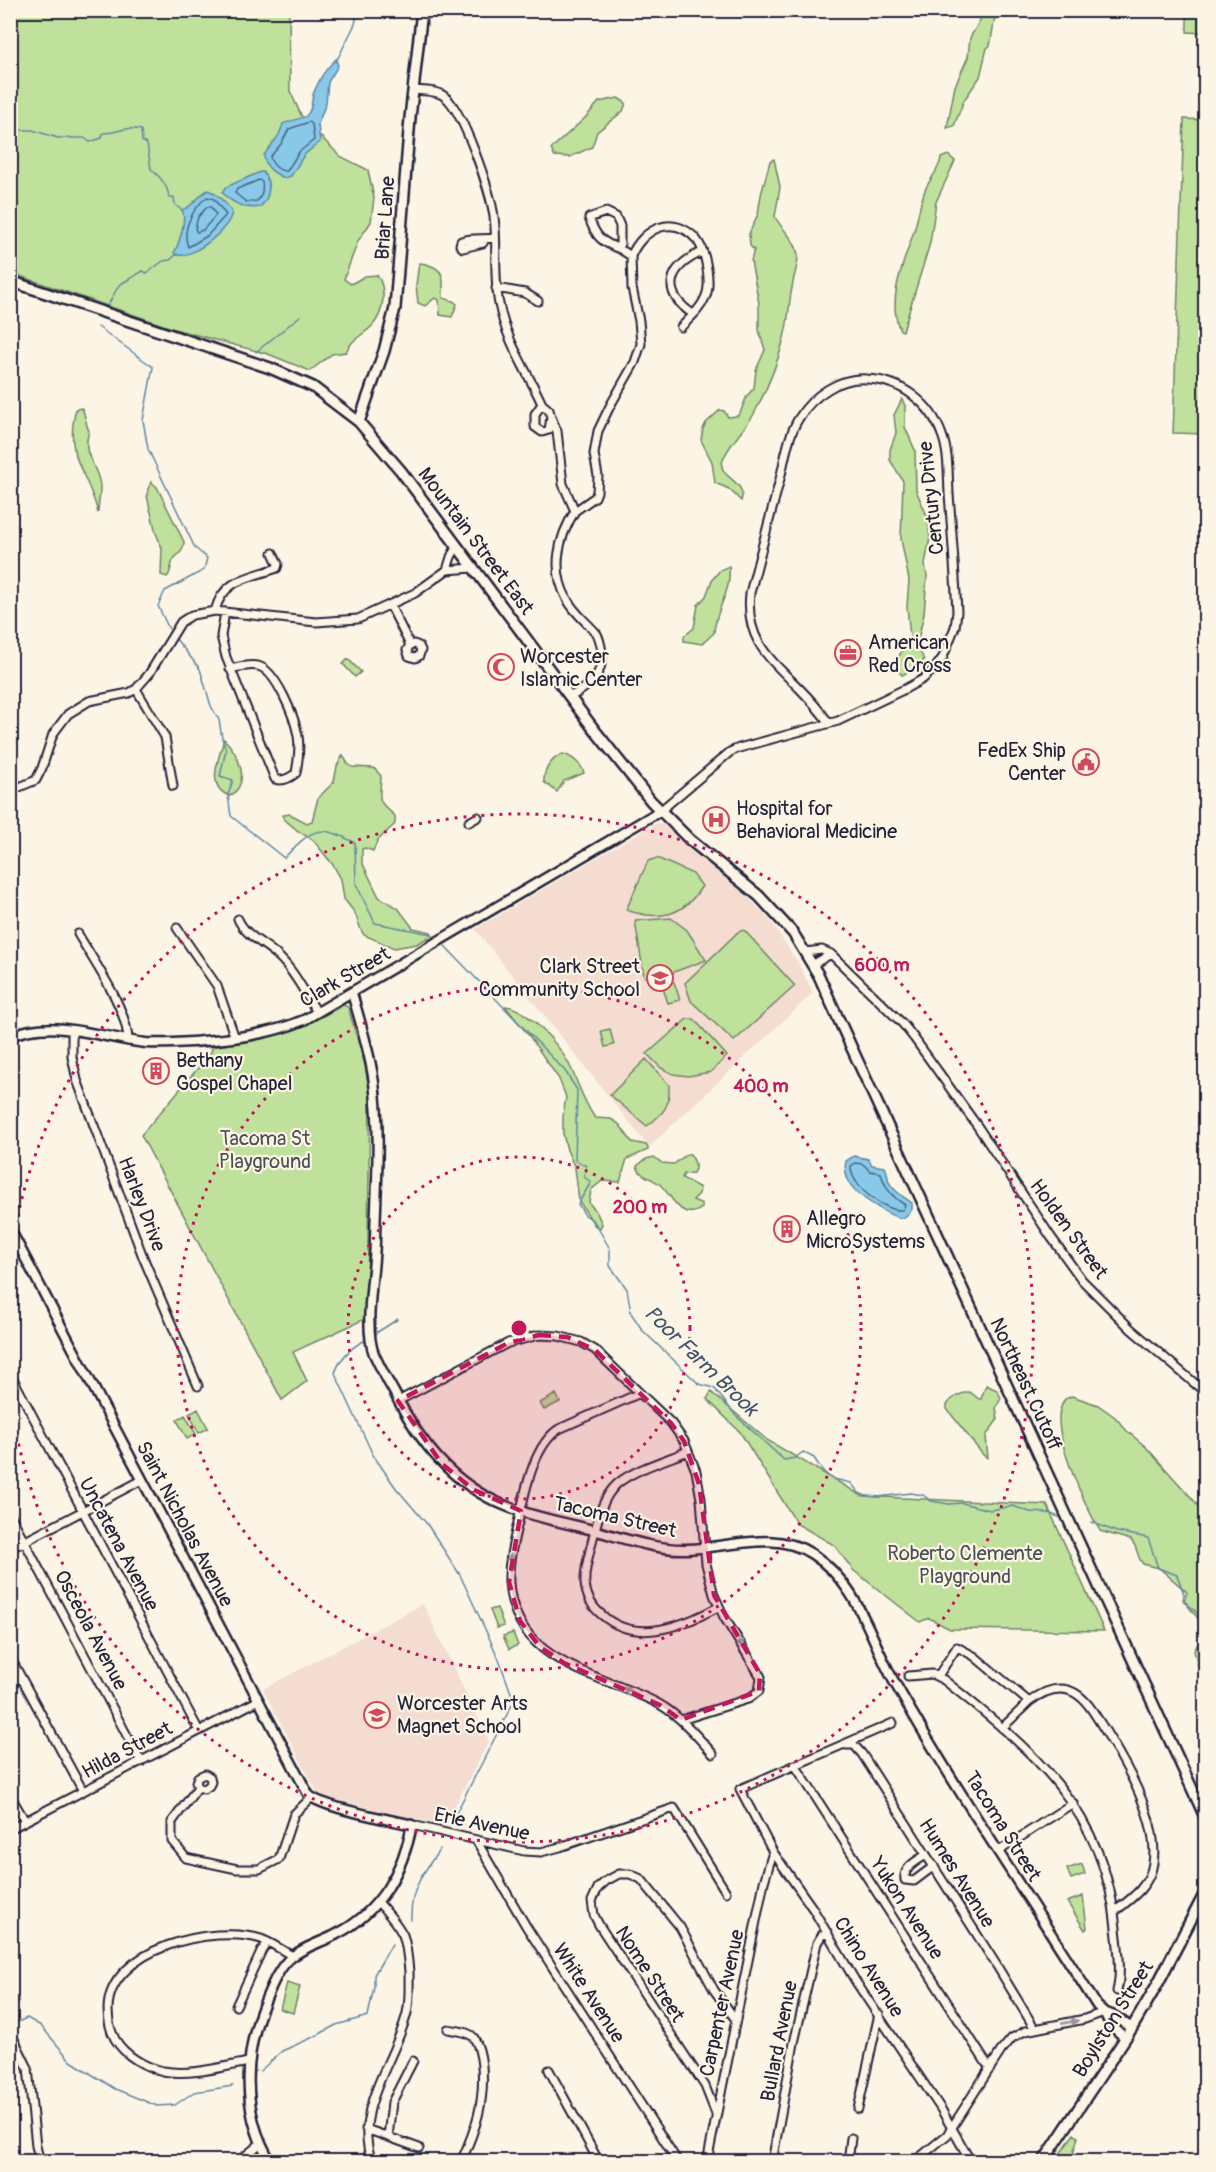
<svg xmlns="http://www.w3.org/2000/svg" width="1216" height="2172" viewBox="0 0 1216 2172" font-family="Pangolin,sans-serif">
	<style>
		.built { fill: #f4ddd0 }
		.green { fill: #bfe19b; stroke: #70826b; stroke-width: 1.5 }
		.water { fill: #88c9e9; stroke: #5f86a3; stroke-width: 1.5 }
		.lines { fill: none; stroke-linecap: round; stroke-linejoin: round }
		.shore { stroke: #4b6581; stroke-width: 1.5 }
		.stream { stroke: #5f86a3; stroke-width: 1.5 }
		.minor-casing { stroke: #22223b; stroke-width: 11 }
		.tertiary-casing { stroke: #22223b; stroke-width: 13 }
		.secondary-casing { stroke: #22223b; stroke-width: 14 }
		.minor { stroke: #fcf5e5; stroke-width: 7 }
		.tertiary { stroke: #fcf5e5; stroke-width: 8 }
		.secondary { stroke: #fcf5e5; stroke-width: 9 }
		.oneway { fill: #9a9698 }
		.marked { fill: #c2185b; fill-opacity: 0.2; stroke: #c2185b; stroke-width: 4.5; stroke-dasharray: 12 8; stroke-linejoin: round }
		.ring { fill: none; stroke: #c2185b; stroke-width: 3; stroke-dasharray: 3 6 }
		.labels { text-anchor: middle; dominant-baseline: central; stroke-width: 4.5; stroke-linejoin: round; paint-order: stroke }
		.street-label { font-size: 20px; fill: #22223b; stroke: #fcf5e5 }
		.poi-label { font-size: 20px; fill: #22223b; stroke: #fcf5e5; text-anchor: start }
		.park-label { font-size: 20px; fill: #495253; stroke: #fcf5e5 }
		.water-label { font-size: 21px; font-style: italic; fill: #41546f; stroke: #fcf5e5 }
		.centre { fill: #c2185b; stroke: #fcf5e5; stroke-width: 3 }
		.ring-label { font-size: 18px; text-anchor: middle; font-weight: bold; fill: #c2185b; stroke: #fcf5e5; stroke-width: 4.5; stroke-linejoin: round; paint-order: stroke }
	</style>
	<rect width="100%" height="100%" fill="#fcf5e5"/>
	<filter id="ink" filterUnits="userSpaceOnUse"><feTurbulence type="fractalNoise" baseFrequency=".0167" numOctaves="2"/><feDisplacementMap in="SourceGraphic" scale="12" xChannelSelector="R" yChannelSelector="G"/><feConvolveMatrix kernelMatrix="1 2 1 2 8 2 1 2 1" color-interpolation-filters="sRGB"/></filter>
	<g filter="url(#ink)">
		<path class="built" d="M656 823 664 825 749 898 769 919 799 964 813 993 649 1147 475 929Z
			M423 1604 489 1741 444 1826 319 1796 263 1689Z"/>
		<path class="green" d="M10 11H289L290 91 303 119 340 156 368 170 374 198 371 222 358 241 344 279 351 284 365 276 377 275C387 289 384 312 373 325 364 335 351 339 346 352L332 354 310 371 268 354 178 330 11 273Z
			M985 11H996L990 46 987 48 980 77 964 100 954 126 947 128 955 86 968 57 970 38Z
			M1187 11H1205V33L1187 32Z
			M618 98 626 103 623 111 597 132 592 147 570 157 554 156 551 149 585 118 599 102Z
			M1184 119 1205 120V434L1173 433Z
			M948 155 955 161 936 202 930 243 903 331 900 330C886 299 905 260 914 231 918 217 920 204 925 190 930 178 939 171 941 158Z
			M774 159 780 187 775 217C782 230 797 240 798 256 798 266 793 278 792 288 789 301 789 315 786 329 780 358 768 387 754 414 746 428 724 450 722 464 720 478 748 482 741 501L729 489 715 483 712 462 701 440 703 429 706 423 720 410 724 411 728 417 737 416 740 413 747 396 754 388 756 370 765 350 759 330V303L751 261 754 250 750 246 749 234 758 214 761 195 770 161Z
			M419 263C425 263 429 265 434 267 447 274 442 285 443 298L453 301 457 304 452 317 440 315 439 300 435 298 425 306 418 303 416 285Z
			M902 399 905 406V427L915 450 916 490 928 518 930 538 925 564 927 576 924 614 917 644 924 660 918 667 902 675 896 669 899 656 910 637 907 606 909 580 901 539 903 481 890 460V450L896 433 894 415Z
			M82 408C86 416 85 423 89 431 82 454 93 459 99 480 102 489 98 503 98 513 88 471 63 457 76 409Z
			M151 482 157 487 184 542C184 551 179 553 174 559 170 564 172 572 167 577L161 575 162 548 156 533 147 496 148 489Z
			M729 566C732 594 715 608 714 633L702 644 684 641V636L694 628 698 605 706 596 712 580 720 570Z
			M348 659 361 672 355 677 343 664Z
			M224 739C238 753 252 782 230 796 204 787 220 757 224 739Z
			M563 754C572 756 582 765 584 773L564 781 557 792 544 782C543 770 552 758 563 754Z
			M343 755 348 764 352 767 374 768 381 776C380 801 375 799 395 816V824L378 840 373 851 365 848 362 849V862L379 897 398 908 413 928 431 932 433 935 417 944 394 948 364 935 361 930 355 913 344 899 341 879 333 865 313 840 298 831 284 819 283 815 290 814 307 823 312 821 318 798 334 782 337 766Z
			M657 858 693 874 702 886C683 917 659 921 626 910L648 861Z
			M671 918 687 930 706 960 650 981 644 976 635 921Z
			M744 930 795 986 734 1041 691 1001 685 983 738 932Z
			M674 982 680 1000 668 1003 662 985Z
			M343 1005 348 1007 365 1065 370 1095 367 1318 293 1352 307 1381 282 1400 141 1135 210 1054 213 1046C266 1041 297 1032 343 1005Z
			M505 1006C526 1007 559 1045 569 1064 578 1082 583 1101 595 1118L611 1119 619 1124 632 1142 646 1145 648 1148V1150L627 1159 620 1182 602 1181 591 1190 589 1203 596 1211 602 1224 600 1228 595 1226 579 1201 575 1168 567 1150 563 1134V1116L566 1097 559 1079 530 1037Z
			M687 1019H694L727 1056 711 1072 688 1076 673 1074 661 1068 647 1054Z
			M610 1029 614 1045 605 1047 601 1031Z
			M646 1059 669 1085C670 1107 664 1113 647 1126L610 1095Z
			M687 1154H690C694 1160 698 1166 693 1173L684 1174 682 1178 700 1188 699 1194 693 1200 702 1204V1208C680 1224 671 1192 658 1183 650 1177 640 1177 637 1166L646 1159 654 1157 662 1163 674 1164Z
			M986 1385 997 1390 1001 1398 996 1408 998 1419 986 1436 988 1458 983 1455 947 1409V1405C952 1397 961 1393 970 1392L979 1399H981Z
			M711 1392 767 1440 862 1496 1047 1505 1104 1631 950 1629 929 1618 920 1622 853 1570 834 1545 797 1524 740 1432 707 1399Z
			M556 1394 560 1402 544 1410 540 1403Z
			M1072 1396 1098 1405 1115 1417 1127 1431 1146 1447 1196 1503 1205 1520V1686L1203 1685 1194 1651 1201 1637V1627L1197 1617 1184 1601 1187 1592 1159 1568 1143 1564 1140 1560 1135 1546 1131 1540 1100 1531C1085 1505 1058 1447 1059 1417 1059 1410 1062 1404 1065 1399Z
			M198 1409 208 1428 199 1433 189 1414Z
			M185 1415 196 1434 187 1439 177 1420Z
			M497 1608 504 1626 497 1628 490 1610Z
			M513 1633 518 1645 509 1649 503 1636Z
			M1082 1864 1085 1874 1071 1879 1067 1869Z
			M1083 1896 1087 1928 1085 1930 1067 1902Z
			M287 1983 300 1987 293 2013 280 2009Z
			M1074 2134 1078 2137 1071 2161H1055Z"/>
		<path class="water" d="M336 59 338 66 328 82 326 103 318 124 320 142 304 155 291 176 284 178C274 173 264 167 264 155L279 135 283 124C287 122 303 118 306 116 314 109 310 98 315 90 321 76 325 70 336 59Z
			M260 172H263C271 183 271 197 260 207 246 210 231 203 222 192L226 187Z
			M208 190C219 194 226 203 232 212 230 229 193 259 176 255L174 253C179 244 187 219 182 210 193 207 198 195 208 190Z
			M854 1156 868 1159 872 1165 885 1167C888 1172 887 1176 889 1182 893 1191 904 1197 912 1203V1209C909 1213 906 1218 901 1218 894 1217 885 1212 879 1208 862 1198 841 1184 846 1161Z"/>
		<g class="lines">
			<path class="shore" d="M309 122 312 124 314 140 299 152 287 171C280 172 271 164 270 157L281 144 289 129Z
				M259 180 262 182C263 189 263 196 257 201L246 202 235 193 237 189Z
				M207 197 214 199 226 215 207 236 188 247C181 230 193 208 207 197Z
				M207 207H211L216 215 203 230 197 232 195 229 198 217Z
				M855 1163 863 1164 870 1171 881 1173C885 1188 891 1196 905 1205L903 1210C885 1212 850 1186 851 1166Z"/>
			<path class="stream" d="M336 62 355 24 358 10
				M10 130H32L58 138H84L90 142 102 138 103 133C119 133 123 126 141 130L142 141 147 144 151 169C160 177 168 185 169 198L174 197 175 205 182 210
				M108 305 119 285 143 271 147 273 163 261 170 260 177 254
				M98 327 153 367 143 420 148 449 195 548 207 558 204 570 165 591 158 606 169 629
				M256 352 300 316
				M176 639 200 669 211 706 219 720 222 738 226 750 220 776 233 780 228 795 231 816 284 858C312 829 318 823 355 843L356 884 375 923 431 934
				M445 946 565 1071 577 1090 575 1160 586 1166 584 1177 591 1182 578 1204 585 1215 594 1221 610 1249V1266L627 1289 631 1313 643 1331 699 1384 714 1388 736 1416 784 1460 795 1458 803 1452 814 1458 822 1470 830 1478 851 1483 859 1493 866 1496 878 1497 911 1493 923 1495 931 1501 949 1504 962 1503 990 1510 1013 1506 1030 1512 1048 1513 1059 1517
				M376 1333 398 1319
				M366 1340C352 1346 340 1358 335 1373L373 1455 396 1488 427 1524 460 1575 498 1657 514 1701 455 1815
				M1091 1522 1117 1532 1148 1538 1158 1568 1177 1575 1184 1594 1183 1600 1201 1616 1206 1625
				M411 1920C410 1889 423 1873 440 1849
				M15 2023 27 2018 41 2026 71 2061 115 2089 157 2106 175 2105 194 2092 233 2086
				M260 2071 282 2051 318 2035 336 2025 368 2016 374 1987V1975L392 1944"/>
			<defs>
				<path id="minor" d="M413 90C422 91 436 90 444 96 463 109 491 193 494 217 498 246 493 275 499 304 506 341 527 370 542 404L535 414V427L542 432 549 430 551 417 557 431 563 484 575 511 595 497 597 492 598 476 594 454 598 431 610 406 635 362 641 344 639 321 632 288 631 256
					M485 239 483 243 463 248 460 245 461 241C475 237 482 240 495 238
					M620 249C601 242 596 237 589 218L606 212 616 217 620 226V249L631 256C643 228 674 213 697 240 706 252 712 285 705 298 700 310 690 318 681 327
					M496 288 525 293 538 301
					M693 314C660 292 668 267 702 252
					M542 404 549 410 551 417
					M447 570 451 557 457 546
					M390 605 410 645 407 650 409 656 415 658 419 656 421 650 419 646 414 644 410 645
					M215 611C223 579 249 578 277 568L278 564 273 553
					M225 612 221 636 226 657 275 779C283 782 290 778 296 773 298 762 300 747 298 736 295 718 276 670 258 666 249 664 239 667 230 669
					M136 689 165 737 173 786
					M570 697C588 687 604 675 602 652 601 646 600 639 597 634 587 622 574 613 567 599 551 570 558 538 575 511
					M10 791 36 780 42 768 53 734 68 714 89 701 129 693 136 689 149 674 181 622 192 615 215 611 316 622 358 619 415 593 447 570 473 568
					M660 811 730 752 739 748 838 721 905 689 923 679 936 667 943 657 955 627 957 612C955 573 952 533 949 494 948 475 949 453 942 435 931 403 901 380 867 379 840 377 813 395 799 418 788 435 785 459 780 479 770 517 760 555 750 593 745 640 769 658 799 688 810 699 820 711 829 723
					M469 822 478 817
					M238 919C245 936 266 944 279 957 295 972 305 994 317 1012
					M177 928 217 986 235 1038
					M78 934C94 962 128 1009 128 1041
					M10 948 12 950
					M805 952 822 950 831 954 903 1024 914 1038 978 1127 1051 1237 1082 1280 1131 1329 1206 1393
					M812 965 831 954
					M72 1030V1057L77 1080 143 1257 198 1386
					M10 1373 199 1731
					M640 1393 559 1429C535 1444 526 1487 520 1514 515 1536 508 1559 509 1582 514 1665 601 1673 659 1704 680 1716 697 1736 713 1754
					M398 1401 508 1343 539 1335 558 1336 581 1342 595 1350 671 1423 684 1441 696 1471 701 1499 706 1564 714 1595 724 1617 761 1677 759 1691 748 1699 681 1720
					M688 1451C667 1460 634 1469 617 1484 602 1498 598 1519 593 1538 590 1552 584 1568 585 1583 586 1596 592 1607 602 1615 636 1645 683 1626 718 1607
					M10 1514 141 1762
					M10 1549 142 1480
					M10 1657 83 1791
					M908 1676 932 1674 944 1680C1031 1749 1105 1809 1116 1928 1118 1948 1122 1971 1117 1991
					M938 1676 957 1647 974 1656 1029 1702C1042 1692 1059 1684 1075 1693 1087 1700 1094 1713 1101 1724 1123 1759 1160 1820 1153 1863 1150 1886 1131 1899 1114 1912
					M10 1683 21 1678
					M893 1723 740 1789 773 1852 813 1909 856 1982 941 2109 971 2162
					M1002 1728 1029 1702
					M846 1745H854L862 1754 997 1966 1035 2029
					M795 1765 990 2069
					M198 1787 204 1789 209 1786 211 1782 210 1777 205 1774 198 1777 196 1782 198 1787 172 1822V1841L186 1858 237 1869H259L279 1859 294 1814 311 1798
					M10 1795 25 1821
					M412 1825 524 1851 541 1852 560 1847 674 1808 726 1892
					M10 1829 259 1700
					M476 1840 526 1926 678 2162
					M999 1851 1073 1803
					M926 1855C917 1861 903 1867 905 1880L914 1881 934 1866
					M236 2006 262 1950 268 1942
					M448 2029C456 2031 469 2031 474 2038 479 2046 481 2057 482 2066 485 2103 476 2128 461 2162
					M10 2031 28 2068 36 2146 40 2162
					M249 2062C221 2067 191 2076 163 2071 145 2067 125 2056 115 2039 110 2030 108 2019 108 2009 109 1948 215 1924 261 1939 272 1943 283 1951 293 1956
					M549 2070 599 2162
					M858 2109 879 2014
					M716 2114 705 2086 599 1925 594 1915 592 1901 598 1888 606 1881 619 1874H630L641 1879 680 1927 714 1990 736 2020
					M366 2129 419 2148
					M388 2137 392 2102 413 2061
					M238 2162 261 2143
					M372 2162C352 2109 395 2062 407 2013 410 2000 409 1985 409 1972 408 1960 407 1946 403 1935 397 1923 387 1912 378 1902
					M707 2162 764 1882 773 1852
					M772 2162 794 2043 817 1943 822 1935 828 1933
					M848 2162 851 2138
					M914 2162 947 2135 1001 2051 1012 2038 1025 2031 1085 2019 1104 2012"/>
				<path id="tertiary" d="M352 993C360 1022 370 1052 374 1083 381 1134 376 1188 375 1240 375 1271 363 1326 374 1354 380 1367 387 1380 394 1392 419 1442 453 1485 506 1506 533 1517 562 1522 589 1529 621 1537 653 1550 687 1549 729 1548 774 1529 812 1554 859 1584 870 1640 896 1685 958 1794 1030 1899 1097 2006L1104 2012 1110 2024 1125 2038
					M10 1036C55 1017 100 1038 146 1043 161 1044 177 1043 192 1042 231 1039 268 1035 304 1020L660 811
					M10 1229 308 1794C317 1807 393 1820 412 1825 403 1871 380 1912 337 1934 321 1943 304 1946 289 1959 278 1970 272 1985 266 1999 244 2050 240 2112 271 2162
					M1104 2012 1114 2016 1132 2028"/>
				<path id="secondary" d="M10 281 270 368 313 387 359 422 401 471 593 728 651 801 690 840 759 896 793 933 819 976 832 1005 1206 1819
					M359 422 384 351 395 308 410 118 422 10
					M1043 2162 1132 2028 1157 1985 1206 1891"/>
			</defs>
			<use href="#minor" class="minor-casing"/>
			<use href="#tertiary" class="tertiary-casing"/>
			<use href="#secondary" class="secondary-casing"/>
			<use href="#minor" class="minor"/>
			<use href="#tertiary" class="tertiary"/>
			<use href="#secondary" class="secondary"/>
		</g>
		<defs><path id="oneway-solid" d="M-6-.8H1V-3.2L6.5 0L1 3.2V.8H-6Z" transform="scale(1.5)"/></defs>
		<g class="oneway">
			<use href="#oneway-solid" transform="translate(510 1562) rotate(-83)"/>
			<use href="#oneway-solid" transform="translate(739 1640) rotate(56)"/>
			<use href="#oneway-solid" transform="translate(630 1691) rotate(-157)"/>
			<use href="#oneway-solid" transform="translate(1070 2022) rotate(-11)"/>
		</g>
	</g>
	<path class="marked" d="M539 1335 567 1337 595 1350 671 1423 684 1441 699 1484 714 1595 760 1674 759 1691 681 1720 660 1705 564 1663 540 1647 520 1621 509 1582 521 1511 474 1490 442 1464 398 1401 508 1343Z"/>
	<g class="ring">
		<circle cx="519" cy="1328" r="171"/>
		<circle cx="519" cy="1328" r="342"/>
		<path d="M11 1252A514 514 0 1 1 11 1404"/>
	</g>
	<defs>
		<symbol id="office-ring" viewBox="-11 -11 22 22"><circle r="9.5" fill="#fcf5e5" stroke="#d1495b" stroke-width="1.5"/><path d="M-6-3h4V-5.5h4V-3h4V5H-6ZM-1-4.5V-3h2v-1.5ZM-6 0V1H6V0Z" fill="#d1495b"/></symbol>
		<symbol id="mosque-ring" viewBox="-11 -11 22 22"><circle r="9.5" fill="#fcf5e5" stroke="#d1495b" stroke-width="1.5"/><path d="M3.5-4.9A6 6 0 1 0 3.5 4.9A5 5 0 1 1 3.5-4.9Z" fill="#d1495b"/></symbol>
		<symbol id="civic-ring" viewBox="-11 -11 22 22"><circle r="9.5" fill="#fcf5e5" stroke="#d1495b" stroke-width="1.5"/><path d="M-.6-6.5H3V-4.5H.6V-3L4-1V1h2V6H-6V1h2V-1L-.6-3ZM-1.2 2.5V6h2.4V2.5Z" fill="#d1495b"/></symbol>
		<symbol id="hospital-ring" viewBox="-11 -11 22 22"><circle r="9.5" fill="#fcf5e5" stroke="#d1495b" stroke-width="1.5"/><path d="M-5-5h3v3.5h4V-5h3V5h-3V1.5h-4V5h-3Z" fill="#d1495b"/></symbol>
		<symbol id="school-ring" viewBox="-11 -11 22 22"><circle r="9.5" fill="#fcf5e5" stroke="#d1495b" stroke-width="1.5"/><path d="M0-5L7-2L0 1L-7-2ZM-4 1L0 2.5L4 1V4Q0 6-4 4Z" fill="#d1495b"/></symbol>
		<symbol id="building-ring" viewBox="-11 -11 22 22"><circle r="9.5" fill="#fcf5e5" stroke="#d1495b" stroke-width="1.5"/><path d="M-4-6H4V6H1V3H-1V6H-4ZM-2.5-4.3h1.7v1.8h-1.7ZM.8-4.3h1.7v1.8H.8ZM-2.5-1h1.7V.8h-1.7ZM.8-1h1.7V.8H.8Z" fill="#d1495b"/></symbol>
	</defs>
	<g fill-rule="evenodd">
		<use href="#office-ring" x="833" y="638" width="30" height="30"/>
		<use href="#mosque-ring" x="486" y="652" width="30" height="30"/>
		<use href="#civic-ring" x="1071" y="747" width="30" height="30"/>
		<use href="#hospital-ring" x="701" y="805" width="30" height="30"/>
		<use href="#school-ring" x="645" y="963" width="30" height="30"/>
		<use href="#building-ring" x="141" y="1056" width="30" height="30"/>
		<use href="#building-ring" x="772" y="1214" width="30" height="30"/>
		<use href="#school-ring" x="362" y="1700" width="30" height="30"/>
	</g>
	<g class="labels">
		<g class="street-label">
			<text transform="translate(385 218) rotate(-86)">Briar Lane</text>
			<text transform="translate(931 498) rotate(-96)">Century Drive</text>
			<text transform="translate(476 541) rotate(53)">Mountain Street East</text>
			<text transform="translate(345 977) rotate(-30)">Clark Street</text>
			<text transform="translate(142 1204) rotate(69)">Harley Drive</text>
			<text transform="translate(1069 1229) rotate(54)">Holden Street</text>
			<text transform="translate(1026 1384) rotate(65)">Northeast Cutoff</text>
			<text transform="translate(615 1517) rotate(13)">Tacoma Street</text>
			<text transform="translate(185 1524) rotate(62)">Saint Nicholas Avenue</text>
			<text transform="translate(119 1544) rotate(62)">Uncatena Avenue</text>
			<text transform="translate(91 1630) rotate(62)">Osceola Avenue</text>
			<text transform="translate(127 1750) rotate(-28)">Hilda Street</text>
			<text transform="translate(482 1824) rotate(12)">Erie Avenue</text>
			<text transform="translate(1003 1826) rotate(58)">Tacoma Street</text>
			<text transform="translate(957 1873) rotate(58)">Humes Avenue</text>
			<text transform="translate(907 1908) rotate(57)">Yukon Avenue</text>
			<text transform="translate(869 1967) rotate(58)">Chino Avenue</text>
			<text transform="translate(650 1974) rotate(57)">Nome Street</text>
			<text transform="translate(589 1993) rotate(57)">White Avenue</text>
			<text transform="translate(722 2003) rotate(-78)">Carpenter Avenue</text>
			<text transform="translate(1113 2019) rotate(-58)">Boylston Street</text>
			<text transform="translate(779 2041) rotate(-79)">Bullard Avenue</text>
		</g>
		<g class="poi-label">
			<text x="868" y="642">American<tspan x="868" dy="23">Red Cross</tspan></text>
			<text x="520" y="656">Worcester<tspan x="520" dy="23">Islamic Center</tspan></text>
			<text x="1066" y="750" text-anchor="end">FedEx Ship<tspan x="1066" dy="23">Center</tspan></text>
			<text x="736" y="808">Hospital for<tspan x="736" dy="23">Behavioral Medicine</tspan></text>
			<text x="640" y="966" text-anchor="end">Clark Street<tspan x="640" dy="23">Community School</tspan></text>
			<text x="176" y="1060">Bethany<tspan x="176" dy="23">Gospel Chapel</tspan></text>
			<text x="806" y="1218">Allegro<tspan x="806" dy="23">MicroSystems</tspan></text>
			<text x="397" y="1703">Worcester Arts<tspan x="397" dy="23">Magnet School</tspan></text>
		</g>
		<g class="park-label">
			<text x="265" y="1138">Tacoma St<tspan x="265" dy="23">Playground</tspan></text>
			<text x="965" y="1553">Roberto Clemente<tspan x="965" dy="23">Playground</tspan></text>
		</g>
		<g class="water-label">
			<text transform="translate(701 1361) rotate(44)">Poor Farm Brook</text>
		</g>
	</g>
	<circle cx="519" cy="1328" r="9" class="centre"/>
	<g class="ring-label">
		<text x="882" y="971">600 m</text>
		<text x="761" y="1092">400 m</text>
		<text x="640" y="1213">200 m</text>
	</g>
	<rect width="1216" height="2172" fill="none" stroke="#fcf5e5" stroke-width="36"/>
	<rect x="18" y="18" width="1180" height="2136" fill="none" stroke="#22223b" stroke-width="2" filter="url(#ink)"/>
</svg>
